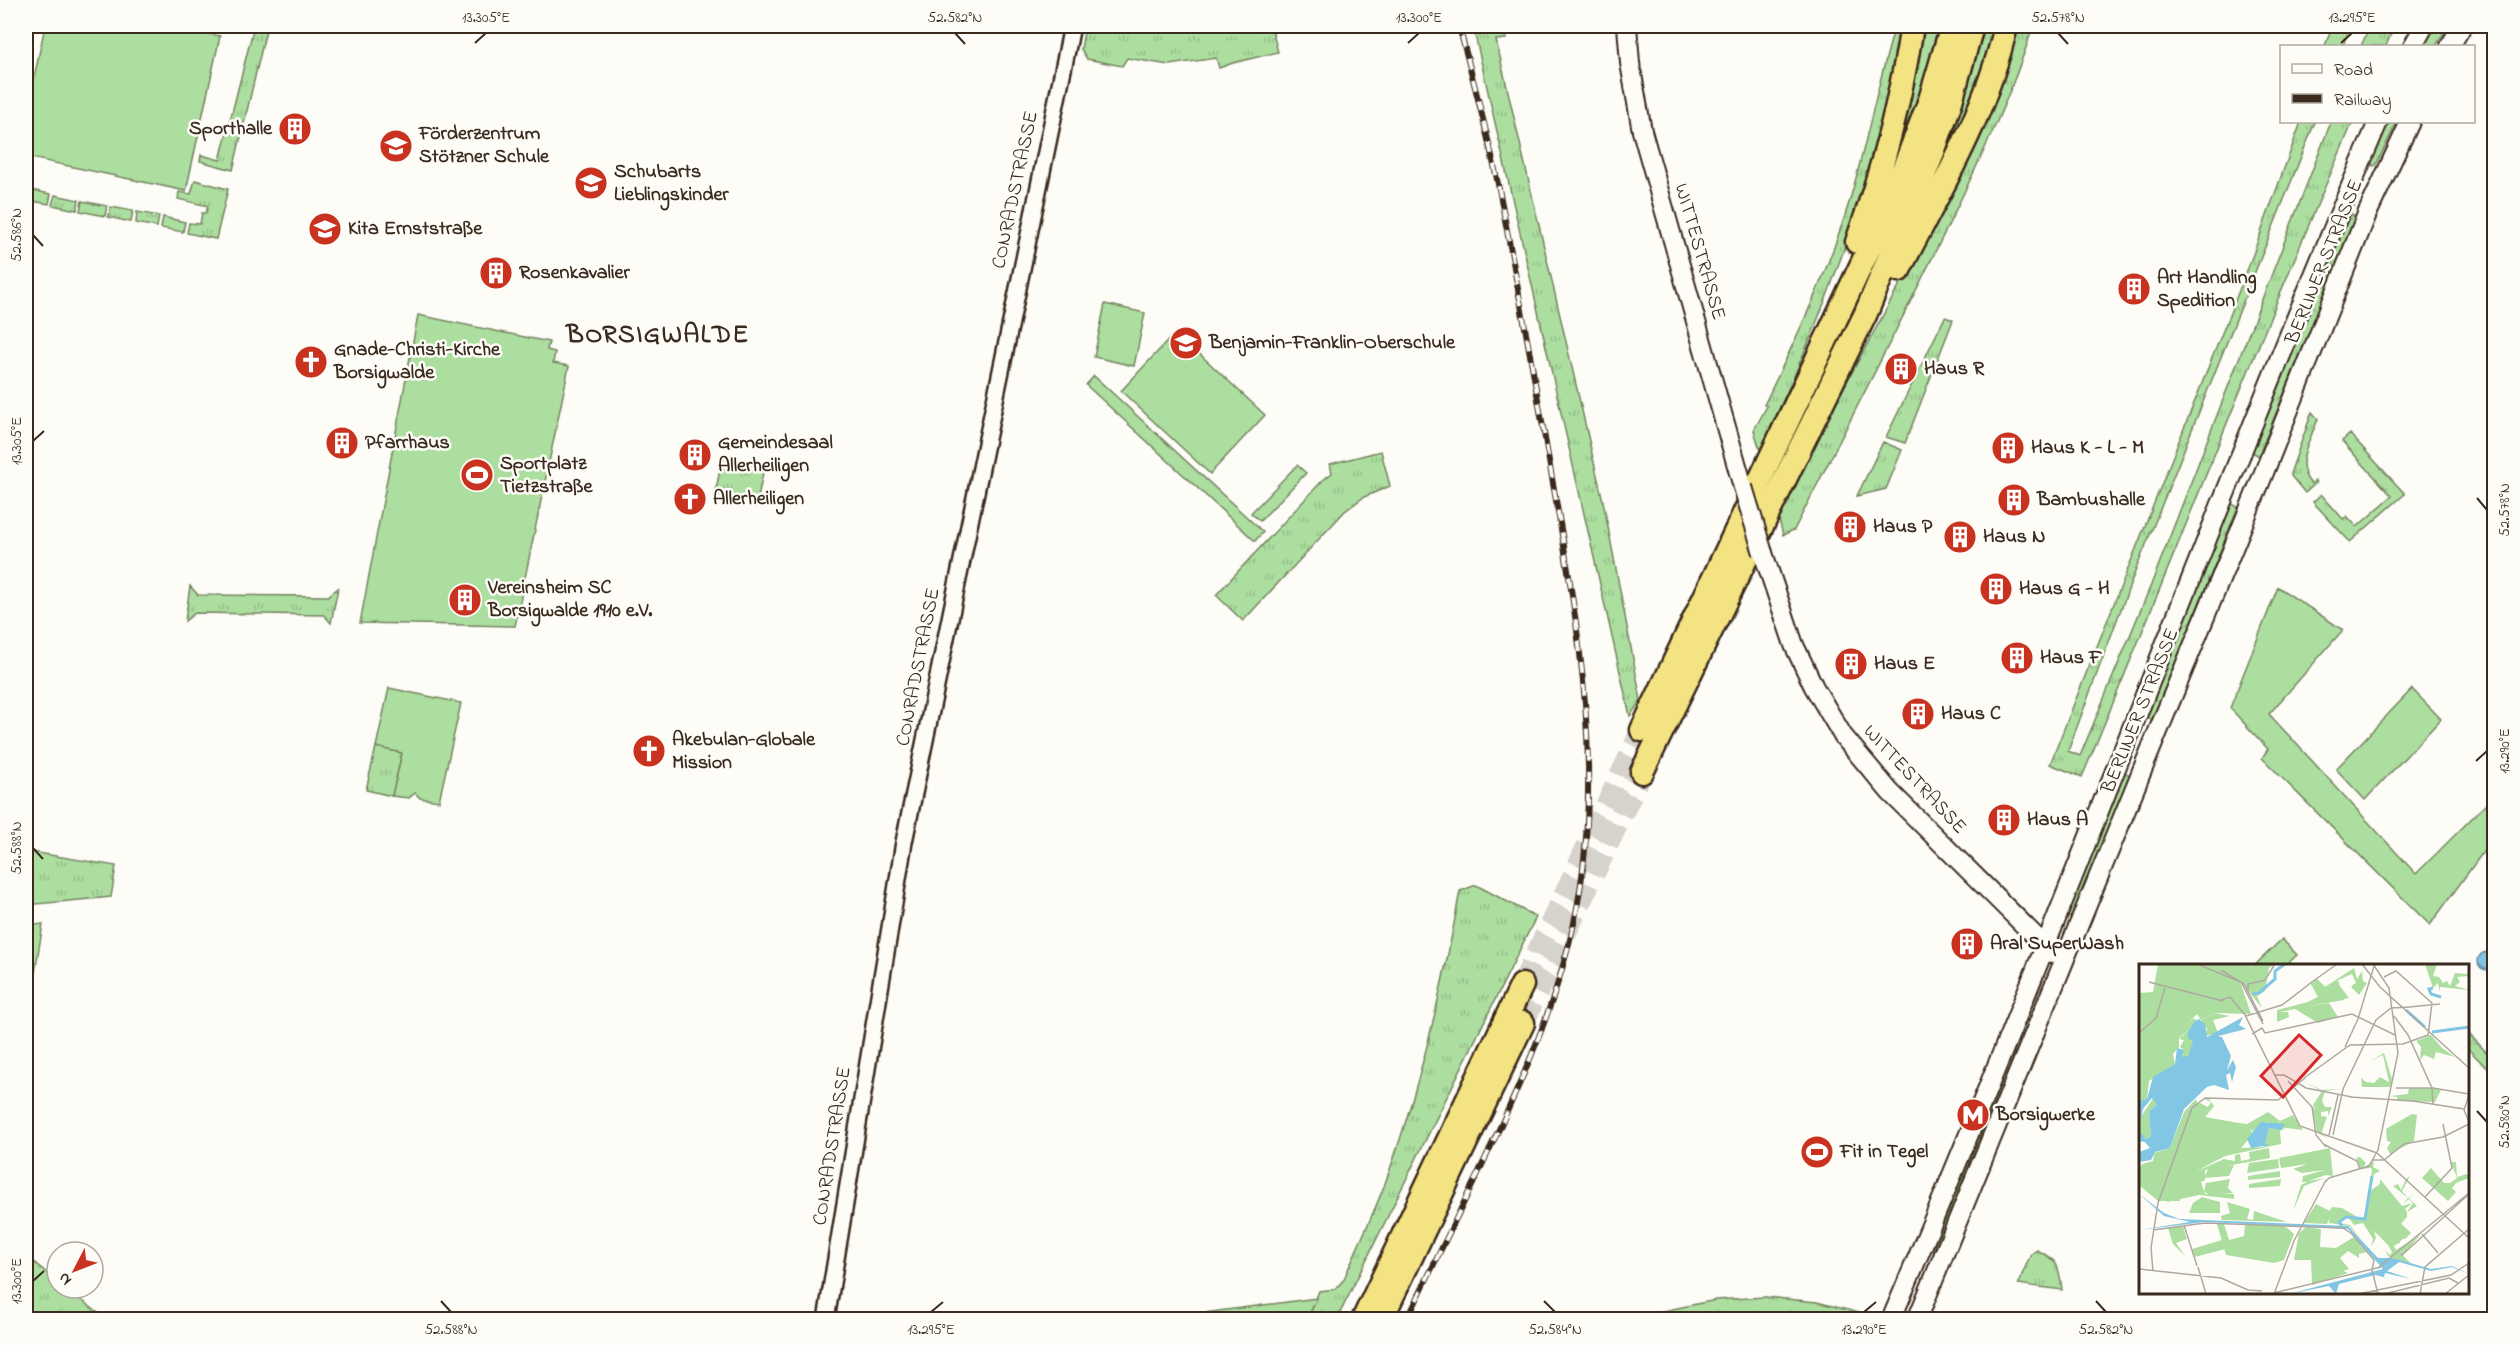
<svg xmlns="http://www.w3.org/2000/svg" width="2520" height="1345" viewBox="0 0 2520 1345" font-family="'Indie Flower',sans-serif">
	<style>
		.grass { fill: url(#grass-tufts); stroke: #74845f; stroke-width: 1.5 }
		.garden { fill: #acdea0; stroke: #74845f; stroke-width: 1.5 }
		.water { fill: url(#water-waves); stroke: #658894; stroke-width: 1.5 }
		.lines { fill: none; stroke-linecap: round; stroke-linejoin: round }
		.motorway-tunnel { stroke: #d6d2cc; stroke-width: 22; stroke-dasharray: 22 11; stroke-linecap: butt }
		.tertiary-casing { stroke: #3b2a1e; stroke-width: 20 }
		.secondary-casing { stroke: #3b2a1e; stroke-width: 22 }
		.motorway-casing { stroke: #3b2a1e; stroke-width: 27 }
		.tertiary { stroke: #fdfcf7; stroke-width: 15 }
		.secondary { stroke: #fdfcf7; stroke-width: 18 }
		.motorway { stroke: #f4e382; stroke-width: 22 }
		.rail-casing { stroke: #3b2a1e; stroke-width: 6 }
		.rail { stroke: #fdfcf7; stroke-width: 4; stroke-dasharray: 11; stroke-linecap: butt }
		.secondary-bridge-casing { stroke: #3b2a1e; stroke-width: 22; stroke-linecap: butt }
		.secondary-bridge { stroke: #fdfcf7; stroke-width: 18 }
		.ticks { fill: none; stroke: #3b2a1e; stroke-width: 2 }
		.labels { text-anchor: middle; dominant-baseline: central; stroke-width: 5; stroke-linejoin: round; paint-order: stroke }
		.poi-label { font-size: 20px; font-weight: bold; fill: #3b2a1e; stroke: #fdfcf7; text-anchor: start }
		.street-label { font-size: 20px; fill: #3b2a1e; stroke: #fdfcf7 }
		.district-label { font-size: 26px; font-weight: bold; letter-spacing: 1.5px; fill: #3b2a1e; stroke: #fdfcf7 }
		.inset-river { fill: none; stroke: #81c6e2; stroke-width: 3 }
		.inset-road { fill: none; stroke: #afa8a0; stroke-width: 1.5 }
		.view { fill: #d62828; fill-opacity: 0.15; stroke: #d62828; stroke-width: 3 }
		.inset-edge { fill: none; stroke: #3b2a1e; stroke-width: 3 }
		.neatline { fill: none; stroke: #3b2a1e; stroke-width: 2 }
		.ticks-label { font-size: 15px; text-anchor: middle; fill: #3b2a1e }
	</style>
	<defs>
		<pattern id="grass-tufts" width="24" height="20" patternUnits="userSpaceOnUse" patternTransform="scale(1.5)"><rect width="24" height="20" fill="#acdea0"/><path d="M3 7l-1-3M5 7V3M7 7l1-3M15 17l-1-3M17 17v-4M19 17l1-3" fill="none" stroke="#95bf89"/></pattern>
		<pattern id="water-waves" width="16" height="10" patternUnits="userSpaceOnUse" patternTransform="scale(1.5)"><rect width="16" height="10" fill="#81c6e2"/><path d="M0 5q4-4 8 0t8 0" fill="none" stroke="#70aac1"/></pattern>
	</defs>
	<rect width="100%" height="100%" fill="#fdfcf7"/>
	<filter id="ink" filterUnits="userSpaceOnUse"><feTurbulence type="fractalNoise" baseFrequency=".0167" numOctaves="2"/><feDisplacementMap in="SourceGraphic" scale="12" xChannelSelector="R" yChannelSelector="G"/><feConvolveMatrix kernelMatrix="1 2 1 2 8 2 1 2 1" color-interpolation-filters="sRGB"/></filter>
	<g filter="url(#ink)">
		<path class="grass" d="M254 26H267L233 170 200 161 201 155 220 160Z
			M1085 26H1271L1278 52 1233 63 1219 68 1216 58 1169 65 1127 58 1122 66 1087 59 1081 49Z
			M1473 26H1503L1506 39 1496 40 1603 501 1641 700 1630 716Z
			M1895 26H1904C1877 174 1826 314 1760 450L1754 430 1767 406 1764 405C1798 335 1832 264 1853 189 1868 135 1879 80 1895 26Z
			M1920 26H1938C1923 88 1902 146 1878 205Z
			M1982 26H1998L1989 59 1924 208Z
			M2014 26H2033C2011 98 1977 166 1944 234 1895 334 1844 432 1794 530L1783 535 1779 520 1838 398 1948 196Z
			M2332 26H2350L2343 46H2325Z
			M2370 26H2387L2393 29 2386 46H2361Z
			M2433 26H2448L2436 46H2422Z
			M2301 122H2315L2133 577 2068 751 2080 756 2151 585 2331 122H2353C2258 338 2174 560 2082 777L2050 764 2248 268Z
			M2387 122H2397L2376 165 2373 166 2369 160Z
			M195 180 228 189 216 239 187 233 189 223 200 224 202 213H206L208 206 178 199 179 192 191 194Z
			M26 189 51 194 49 204 26 200Z
			M55 195 79 200 77 210 52 205Z
			M82 201 107 206 105 216 80 211Z
			M111 207 133 211 131 222 108 217Z
			M137 212 159 216 157 227 136 223Z
			M2350 213 2356 218 2260 452 2259 456 2252 452 2347 215Z
			M163 217 185 222 183 232 161 228Z
			M1945 317 1953 320 1905 443 1886 437Z
			M2312 412 2318 419C2310 441 2293 464 2311 484L2315 481 2316 483 2305 493 2291 476V471Z
			M2350 434 2405 494 2350 542 2313 502 2321 494 2343 519 2347 516 2357 527 2392 496 2342 441Z
			M1883 442 1902 450 1886 489 1857 496Z
			M1381 451 1390 486 1364 497 1345 511 1243 621 1216 595 1323 480 1332 473 1330 464Z
			M722 459 764 468 757 503 715 495Z
			M2230 503 2238 507 2152 720 2145 717Z
			M190 586 198 595 328 596 338 588 331 623 324 615 195 613 185 621Z
			M376 747 402 753 392 796 366 790Z
			M2122 771 2130 775 2071 919 2067 915Z
			M26 851 116 866 111 897 26 905Z
			M1476 885 1536 917 1337 1319H1308L1319 1291 1336 1289 1344 1279C1358 1245 1375 1212 1387 1178 1420 1085 1443 988 1460 891Z
			M2038 978 2042 982 2015 1049 2009 1073 1937 1253 1933 1251Z
			M2468 1033 2494 1060 2491 1066 2486 1067 2468 1049Z
			M2037 1250C2059 1261 2059 1266 2062 1290L2018 1284 2031 1254Z
			M26 1256 57 1281V1288H66L106 1319H26Z
			M1765 1297 1817 1302 1867 1315 1865 1320 1624 1319 1716 1300Z"/>
		<path class="garden" d="M45 26H170L220 36 186 191 26 157V116Z
			M1105 304 1145 313 1134 366 1094 357Z
			M418 315 549 342 547 350 555 352 553 363 569 366 515 626 360 623Z
			M1176 332 1265 415 1210 474 1121 391Z
			M1094 376 1263 532 1255 541 1086 385Z
			M1297 465 1306 473 1260 521 1251 513Z
			M2278 587 2343 630 2269 714 2416 874 2494 796V837L2430 925 2262 758 2268 749 2230 708Z
			M389 688 461 703 439 801 420 798 415 793 409 798 392 796 402 753 376 747Z
			M2412 689 2441 719 2365 800 2336 769Z
			M43 924 26 1028V926Z
			M2282 939 2297 955 2286 965H2255Z
			M1317 1298 1307 1319H1158Z"/>
		<path class="water" d="M2478 961a9 9 0 1 1 18 0a9 9 0 1 1-18 0Z"/>
		<g class="lines">
			<path class="motorway-tunnel" d="M1522 985 1642 730
				M1523 1023 1642 772"/>
			<defs>
				<path id="tertiary" d="M826 1320 904 842 1072 26"/>
				<path id="secondary" d="M1627 26 1630 63 1642 131 1743 487
					M2413 46 2424 26
					M2450 46 2462 26
					M1763 553 1794 645 1814 687 1843 736 1890 792 2052 953
					M1891 1320C2061 923 2209 518 2378 122
					M1917 1320 2261 480 2367 214 2410 122"/>
				<path id="motorway" d="M1857 242C1882 172 1901 98 1912 26
					M1899 270C1940 190 1986 114 2006 26
					M1642 730 1891 202 1930 100 1952 26
					M1642 772 1866 313 1931 158 1951 101 1972 26
					M1363 1320 1522 985
					M1381 1320 1523 1023"/>
			</defs>
			<use href="#tertiary" class="tertiary-casing"/>
			<use href="#secondary" class="secondary-casing"/>
			<use href="#motorway" class="motorway-casing"/>
			<use href="#tertiary" class="tertiary"/>
			<use href="#secondary" class="secondary"/>
			<use href="#motorway" class="motorway"/>
			<defs>
				<path id="rail" d="M1407 1320C1430 1273 1452 1226 1475 1180 1515 1097 1554 1013 1574 923 1607 768 1576 614 1549 461 1533 371 1517 280 1499 189 1488 134 1473 80 1459 26"/>
			</defs>
			<use href="#rail" class="rail-casing"/>
			<use href="#rail" class="rail"/>
			<defs>
				<path id="secondary-bridge" d="M1743 487 1763 553"/>
			</defs>
			<use href="#secondary-bridge" class="secondary-bridge-casing"/>
			<use href="#secondary-bridge" class="secondary-bridge"/>
		</g>
	</g>
	<path class="ticks" d="M955 33 965 44M2058 33 2068 44M475 43 486 33M1408 43 1419 33M2341 43 2352 33M33 235 43 246M33 441 44 431M2477 498 2487 510M2476 761 2487 751M33 848 43 859M2477 1111 2487 1122M33 1281 44 1271M441 1301 451 1312M1544 1301 1555 1312M2096 1301 2106 1312M931 1312 943 1302M1864 1312 1876 1302"/>
	<defs>
		<symbol id="building-disc" viewBox="-11 -11 22 22"><circle r="9.5" fill="#c8321e" stroke="#fdfcf7"/><path d="M-4-6H4V6H1V3H-1V6H-4ZM-2.5-4.3h1.7v1.8h-1.7ZM.8-4.3h1.7v1.8H.8ZM-2.5-1h1.7V.8h-1.7ZM.8-1h1.7V.8H.8Z" fill="#fff"/></symbol>
		<symbol id="school-disc" viewBox="-11 -11 22 22"><circle r="9.5" fill="#c8321e" stroke="#fdfcf7"/><path d="M0-5L7-2L0 1L-7-2ZM-4 1L0 2.5L4 1V4Q0 6-4 4Z" fill="#fff"/></symbol>
		<symbol id="church-disc" viewBox="-11 -11 22 22"><circle r="9.5" fill="#c8321e" stroke="#fdfcf7"/><path d="M-1.2-6h2.4v3.5h3.3v2.4h-3.3V6h-2.4V-.1h-3.3v-2.4h3.3Z" fill="#fff"/></symbol>
		<symbol id="stadium-disc" viewBox="-11 -11 22 22"><circle r="9.5" fill="#c8321e" stroke="#fdfcf7"/><path d="M0-5a6.5 5 0 1 0 0 10a6.5 5 0 1 0 0-10ZM-3.5-1.8h7v3.6h-7Z" fill="#fff"/></symbol>
		<symbol id="metro-disc" viewBox="-11 -11 22 22"><circle r="9.5" fill="#c8321e" stroke="#fdfcf7"/><path d="M-5.5 5V-5H-3L0 0L3-5H5.5V5H3V-.5L0 4L-3-.5V5Z" fill="#fff"/></symbol>
	</defs>
	<g fill-rule="evenodd">
		<use href="#building-disc" x="276" y="110" width="38" height="38"/>
		<use href="#school-disc" x="377" y="127" width="38" height="38"/>
		<use href="#school-disc" x="572" y="164" width="38" height="38"/>
		<use href="#school-disc" x="306" y="210" width="38" height="38"/>
		<use href="#building-disc" x="477" y="254" width="38" height="38"/>
		<use href="#building-disc" x="2115" y="270" width="38" height="38"/>
		<use href="#school-disc" x="1167" y="324" width="38" height="38"/>
		<use href="#church-disc" x="292" y="343" width="38" height="38"/>
		<use href="#building-disc" x="1882" y="350" width="38" height="38"/>
		<use href="#building-disc" x="323" y="424" width="38" height="38"/>
		<use href="#building-disc" x="1989" y="429" width="38" height="38"/>
		<use href="#building-disc" x="676" y="436" width="38" height="38"/>
		<use href="#stadium-disc" x="458" y="456" width="38" height="38"/>
		<use href="#church-disc" x="671" y="480" width="38" height="38"/>
		<use href="#building-disc" x="1995" y="481" width="38" height="38"/>
		<use href="#building-disc" x="1831" y="508" width="38" height="38"/>
		<use href="#building-disc" x="1941" y="518" width="38" height="38"/>
		<use href="#building-disc" x="1977" y="570" width="38" height="38"/>
		<use href="#building-disc" x="446" y="581" width="38" height="38"/>
		<use href="#building-disc" x="1998" y="639" width="38" height="38"/>
		<use href="#building-disc" x="1832" y="645" width="38" height="38"/>
		<use href="#building-disc" x="1899" y="695" width="38" height="38"/>
		<use href="#church-disc" x="630" y="732" width="38" height="38"/>
		<use href="#building-disc" x="1985" y="801" width="38" height="38"/>
		<use href="#building-disc" x="1948" y="925" width="38" height="38"/>
		<use href="#metro-disc" x="1954" y="1096" width="38" height="38"/>
		<use href="#stadium-disc" x="1798" y="1133" width="38" height="38"/>
	</g>
	<g class="labels">
		<g class="poi-label">
			<text x="272" y="129" text-anchor="end">Sporthalle</text>
			<text x="419" y="134">Förderzentrum<tspan x="419" dy="23">Stötzner Schule</tspan></text>
			<text x="614" y="172">Schubarts<tspan x="614" dy="23">Lieblingskinder</tspan></text>
			<text x="348" y="229">Kita Ernststraße</text>
			<text x="519" y="273">Rosenkavalier</text>
			<text x="2157" y="278">Art Handling<tspan x="2157" dy="23">Spedition</tspan></text>
			<text x="1209" y="343">Benjamin-Franklin-Oberschule</text>
			<text x="334" y="350">Gnade-Christi-Kirche<tspan x="334" dy="23">Borsigwalde</tspan></text>
			<text x="1924" y="369">Haus R</text>
			<text x="365" y="443">Pfarrhaus</text>
			<text x="718" y="443">Gemeindesaal<tspan x="718" dy="23">Allerheiligen</tspan></text>
			<text x="2031" y="448">Haus K - L - M</text>
			<text x="500" y="464">Sportplatz<tspan x="500" dy="23">Tietzstraße</tspan></text>
			<text x="713" y="499">Allerheiligen</text>
			<text x="2037" y="500">Bambushalle</text>
			<text x="1873" y="527">Haus P</text>
			<text x="1983" y="537">Haus N</text>
			<text x="488" y="588">Vereinsheim SC<tspan x="488" dy="23">Borsigwalde 1910 e.V.</tspan></text>
			<text x="2019" y="589">Haus G - H</text>
			<text x="2040" y="658">Haus F</text>
			<text x="1874" y="664">Haus E</text>
			<text x="1941" y="714">Haus C</text>
			<text x="672" y="740">Akebulan-Globale<tspan x="672" dy="23">Mission</tspan></text>
			<text x="2027" y="820">Haus A</text>
			<text x="1990" y="944">Aral SuperWash</text>
			<text x="1996" y="1115">Borsigwerke</text>
			<text x="1840" y="1152">Fit in Tegel</text>
		</g>
		<g class="street-label">
			<text transform="translate(1016 190) rotate(-78)">CONRADSTRASSE</text>
			<text transform="translate(1699 252) rotate(74)">WITTESTRASSE</text>
			<text transform="translate(2325 262) rotate(-68)">BERLINER STRASSE</text>
			<text transform="translate(919 667) rotate(-79)">CONRADSTRASSE</text>
			<text transform="translate(2141 711) rotate(-68)">BERLINER STRASSE</text>
			<text transform="translate(1914 780) rotate(47)">WITTESTRASSE</text>
			<text transform="translate(833 1146) rotate(-81)">CONRADSTRASSE</text>
		</g>
		<g class="district-label">
			<text x="658" y="336">BORSIGWALDE</text>
		</g>
	</g>
	<g transform="translate(2139 964)">
		<rect width="330" height="330" fill="#fdfcf7"/>
		<path d="M286 0H298L294 12 300 13 304 19 308 17 311 22 316 9 328 10 330 4V12L318 13 321 18 316 22 330 26 301 23V28L299 19 294 24ZM215 4 218 15 223 7 224 17 228 19 220 31 212 23 215 20 209 23 217 19 213 10 197 17 210 34 169 42V38L179 33 172 20 178 15 186 23ZM75 49 91 52 74 56 79 69 66 72 68 65 62 56ZM55 54 57 56 49 71 55 77 48 94 43 93 45 86 41 83 45 76 40 75 52 64 49 59ZM163 117 183 126 202 125 186 127 183 137 186 143H193L189 152V147L182 148V152L188 153 182 170H189L185 171 189 174 178 169 173 142 177 145 174 141 183 127ZM270 124H294L302 126 296 138 258 137V133L251 132 269 130ZM69 134 75 142 66 153 94 158 58 207 85 195 96 197V191L101 190 102 197 111 195 110 188 130 184 131 194 66 206V216L62 218 66 230H95V235L60 231 28 238 54 144 61 139 69 143 72 138 65 135ZM191 184 194 212 187 211 169 217 186 214 165 222 154 247 162 221 168 218H163L164 212 186 206 163 209 154 205 168 200 142 204 140 194ZM221 193 227 199 224 204 235 197 234 203 241 207 235 210 231 227 241 220V215L263 242 273 239 266 245 268 248 274 239 270 235 264 240 269 234 254 222 259 220 262 226 267 215 271 212 263 227 269 234 274 230 270 234 278 242 268 248 262 260 272 269 255 282 257 286 282 270 265 290 261 288 272 300 285 304 269 300 249 292 246 286 251 291 253 288 249 281 235 267 237 274 232 283 234 275 224 259 215 261 209 253 200 259 211 261 222 276 210 262 190 259 191 246 225 255 233 207 232 204 222 205 217 194ZM139 195 140 204 108 209 110 199ZM312 198H317L318 213 328 210 330 214 317 219 313 224 317 228 309 237 283 214 292 204 305 219H311L318 214ZM95 201 90 212 65 214 69 205ZM141 207V213L109 216V212ZM91 215 89 224 94 229 72 231 65 228 67 219ZM142 215 141 222 110 224V220ZM78 260H85L90 276 105 272 106 260 146 262 155 270 145 296 135 299 87 291Z" fill="#acdea0"/>
		<path d="M19 0H136L130 4 126 27 118 32 123 44 101 17 112 50 75 49 62 56 58 50 49 59 52 64 40 74V83L34 90 36 100 10 117 8 135 0 137V29L14 28ZM178 15 186 23 199 16 205 36 169 42V38L179 33 172 20ZM245 89 253 115 252 123H223L222 114 227 118 235 119 241 113 250 118 244 91 232 97ZM15 133 18 141 10 147 12 172 7 175 0 172 1 154ZM57 135 60 145 70 146 66 152 70 155 108 160 129 148 141 157 154 151 164 166 146 164 141 167 142 180 86 192 41 216V237H19L0 221V206L3 200 14 197 15 189 31 184 45 148ZM127 158 144 162 143 165 130 164 124 183 102 184 114 170 111 165 114 167ZM241 218 268 249V253L262 260 272 269 265 270H271L266 275 256 266 253 271 259 273 261 279 255 281 251 271 226 255 232 254 248 267 249 262 257 263 265 255 263 251 257 260H249L234 254H245L228 250 229 238 237 242 239 239 240 233 230 231 231 227 240 229ZM177 240 193 248 188 260 165 259ZM83 276 86 285 56 293 53 285Z" fill="#acdea0" fill-rule="evenodd"/>
		<path d="M273 150 278 151 275 177 251 190 248 184 252 178 248 177 247 165Z" fill="#acdea0"/>
		<path d="M169 38V42L190 39 199 53 179 59 156 45 141 48H149L150 53 138 58V46ZM292 71 303 84 316 93 297 88 295 95 285 91 281 96 282 83 277 77ZM63 233 81 238V249H50L54 239ZM88 238 111 245 108 255 114 256 115 247 148 258 83 256 82 252 91 249ZM193 243 203 244 220 254 205 252 195 256 197 249 191 246ZM44 262 48 275 37 279 46 292 34 280 29 264ZM167 263 182 265 181 283 197 284 215 273 227 288 220 290V294L209 287 201 294 210 305 204 307 209 309 173 321 172 296H155L160 269Z" fill="#acdea0"/>
		<path d="M104 53 100 61 107 65 79 72 83 73 92 92 88 106 94 96 97 103 93 118 91 109 87 111 90 126 75 121 68 123 45 145 31 184 16 188 12 196 0 198V188L11 184 6 178 0 177V172L2 169 7 175 12 172 10 147 18 141 13 134 4 145 0 162V137L8 135 14 113 36 100 38 84 45 86 43 93 49 92 54 77 49 74V68L56 57 60 55 66 60 68 73ZM122 158 146 160 142 166 130 164 126 179 130 181 112 184 108 175ZM0 230 25 249 40 255 209 262 239 294H254L292 305 313 302 330 310 313 303 292 307 260 298 248 307 272 315 246 309 245 313 261 317 236 311 200 320 197 330 190 322 150 330 244 305 209 265 66 258 0 266 51 258 25 252Z" fill="#81c6e2"/>
		<path class="inset-river" d="M294 24 290 25 292 30 302 33M113 30 120 29 136 15V7L146 0M267 46 286 63M293 68 330 63M203 262 200 258 207 253 226 255 233 212"/>
		<path class="inset-road" d="M58 0 102 18 124 60M223 0 241 23 330 104M82 6 105 20 124 57M245 13 257 7 293 39 289 72M10 18 84 37M170 20 198 0M109 27V20L126 16 136 0M82 36 91 33 106 51 161 162 238 189 330 274M270 43 301 40M107 52 143 41 173 18M255 52 269 71 293 124 294 141M0 69 17 54 26 24M113 70 123 64 126 69 213 50 256 71M206 83 219 55 235 2M135 111H145L167 124 213 133M165 114 211 81 264 80 289 71M149 117 173 143 177 171 187 183M257 124H294L330 130M330 131 325 146 330 158M211 133 274 137 325 145M190 171 199 131M194 171 204 125 237 56 252 44 272 43M184 180 218 197 221 205M234 196H245L265 180 304 173 330 160M185 219 190 214 230 202 239 186 259 89 250 24 234 0M286 233 313 204 304 160M45 261 58 302M14 266 66 259 204 264 213 270M212 269 235 296 233 306 239 330M283 270 299 289M12 283 14 308M12 284 19 239 53 144 66 134 139 136 166 114M262 289 263 291 330 230M329 301 330 323M59 303 67 330M240 303 330 229M0 305 82 314 109 326 123 327M130 330 242 303M135 330 155 277 187 216M219 330 312 311 330 299M245 330 310 314 319 319M281 330 286 303 330 265M306 330 330 311"/>
		<path class="view" d="M160 71 182 91 144 133 122 112Z"/>
		<rect width="330" height="330" class="inset-edge"/>
	</g>
	<rect width="2520" height="1345" fill="none" stroke="#fdfcf7" stroke-width="66"/>
	<rect x="2280" y="45" width="195" height="78" fill="#fdfcf7" stroke="#afa8a0" stroke-width="1.5"/>
	<rect x="2292" y="64" width="30" height="9" fill="#fdfcf7" stroke="#afa8a0" stroke-width="1.5"/>
	<text x="2334" y="75" font-size="18" fill="#3b2a1e">Road</text>
	<rect x="2292" y="94" width="30" height="9" fill="#3b2a1e" stroke="#afa8a0" stroke-width="1.5"/>
	<text x="2334" y="105" font-size="18" fill="#3b2a1e">Railway</text>
	<g transform="translate(75 1270) rotate(228)"><circle r="28" fill="#fdfcf7" stroke="#afa8a0" stroke-width="1.5"/>
	<path d="M0-4.5L10 22L0 15L-10 22Z" fill="#c8321e"/>
	<text y="-9" font-size="16" font-weight="bold" text-anchor="middle" fill="#3b2a1e">N</text>
	</g>
	<rect x="33" y="33" width="2454" height="1279" class="neatline"/>
	<g class="ticks-label">
		<text x="486" y="22">13.305°E</text>
		<text x="955" y="22">52.582°N</text>
		<text x="1419" y="22">13.300°E</text>
		<text x="2058" y="22">52.578°N</text>
		<text x="2352" y="22">13.295°E</text>
		<text transform="translate(16 235) rotate(-90)" y="5">52.586°N</text>
		<text transform="translate(16 441) rotate(-90)" y="5">13.305°E</text>
		<text transform="translate(2504 510) rotate(-90)" y="5">52.578°N</text>
		<text transform="translate(2504 751) rotate(-90)" y="5">13.290°E</text>
		<text transform="translate(16 848) rotate(-90)" y="5">52.588°N</text>
		<text transform="translate(2504 1122) rotate(-90)" y="5">52.580°N</text>
		<text transform="translate(16 1281) rotate(-90)" y="5">13.300°E</text>
		<text x="451" y="1334">52.588°N</text>
		<text x="931" y="1334">13.295°E</text>
		<text x="1555" y="1334">52.584°N</text>
		<text x="1864" y="1334">13.290°E</text>
		<text x="2106" y="1334">52.582°N</text>
	</g>
</svg>
